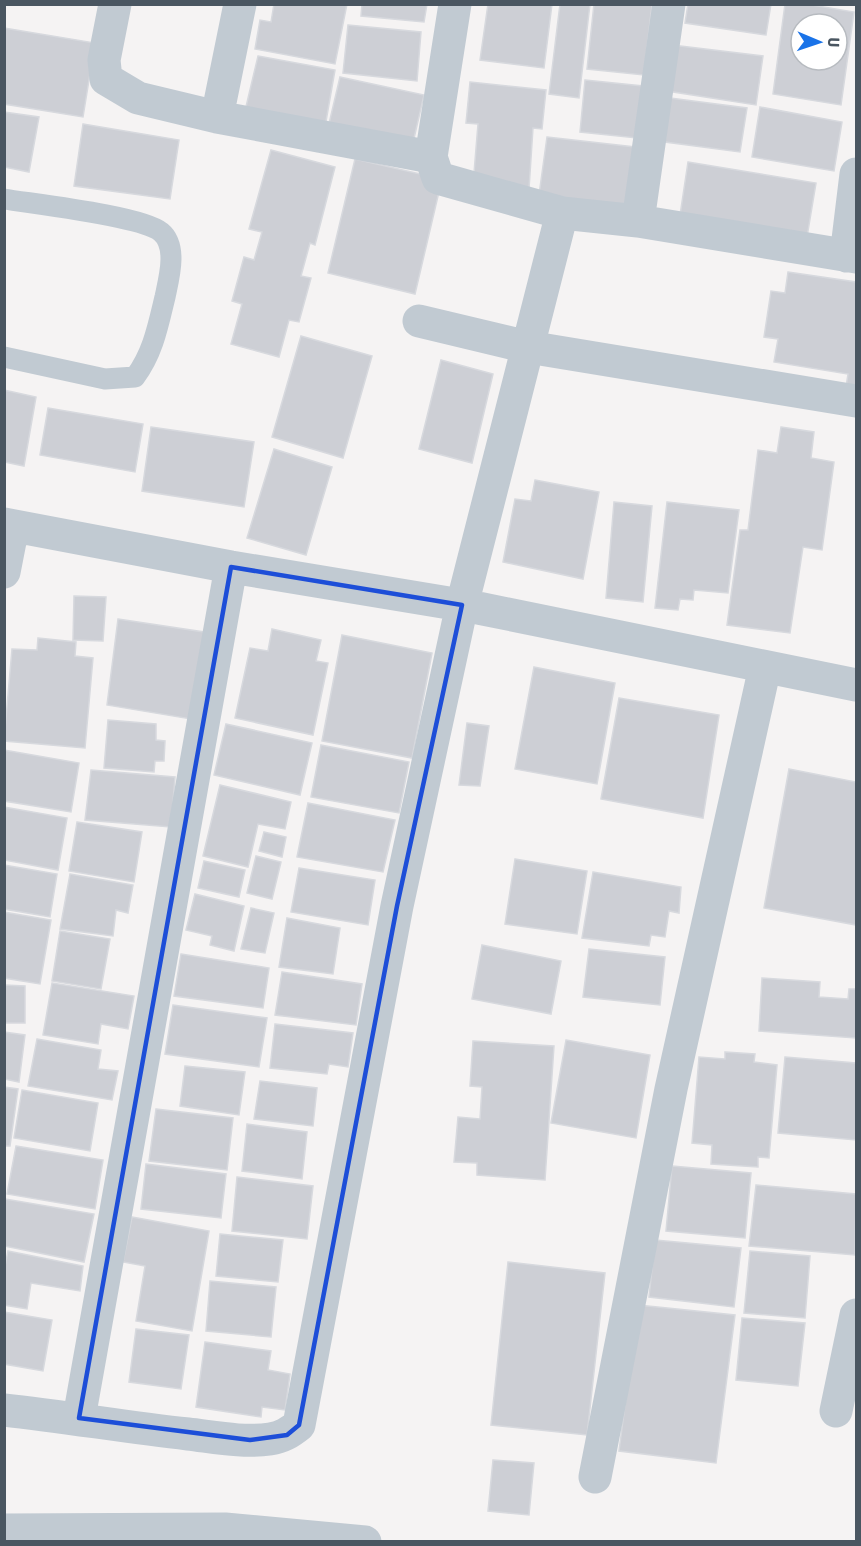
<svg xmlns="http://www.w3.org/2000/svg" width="861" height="1546" viewBox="0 0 861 1546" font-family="'Asap Condensed',sans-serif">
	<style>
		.building { fill: #cdcfd5; stroke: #d7d9de; stroke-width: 1.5; fill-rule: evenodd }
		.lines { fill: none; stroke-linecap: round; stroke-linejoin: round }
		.service { stroke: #c1cad2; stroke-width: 21 }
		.minor { stroke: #c1cad2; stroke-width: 33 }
		.tertiary { stroke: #c1cad2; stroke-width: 33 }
		.marked { fill: none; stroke: #1d4ed8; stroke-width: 4.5; stroke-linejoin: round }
	</style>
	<rect width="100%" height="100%" fill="#f5f3f3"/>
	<path class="building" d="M274 4H347L335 64 255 49 260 20 271 22Z
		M362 4H427L424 22 361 16Z
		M488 4H552L544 68 480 60Z
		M560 4H590L579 98 549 94Z
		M594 4H652L644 75 587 69Z
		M688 4H771L766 35 685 23Z
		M785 4H806L854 12 841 105 773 94ZM801 24H837V60H801Z
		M348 25 421 32 417 81 343 73Z
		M4 28 95 43 83 117 4 104Z
		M672 45 763 56 756 105 667 91Z
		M258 56 335 70 325 127 245 111Z
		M340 77 424 95 412 147 328 128Z
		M585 80 643 86 637 138 580 132Z
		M470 82 546 90 542 129 533 128 529 189 473 185 478 124 466 123Z
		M670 98 747 108 740 152 665 142Z
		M760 107 842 122 834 171 752 157Z
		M4 112 39 117 29 172 4 167Z
		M83 124 179 140 170 199 74 186Z
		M547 137 635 147 627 215 538 202Z
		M271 150 335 167 315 245 310 243 301 276 311 278 299 322 289 320 279 357 231 344 242 304 232 301 244 257 254 260 262 232 249 229Z
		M355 159 442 179 415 294 328 273Z
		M688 162 816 183 806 243 679 222Z
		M788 272 856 282V389L846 387 848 374 774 362 778 339 764 337 771 291 785 293Z
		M301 336 372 356 343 458 272 437Z
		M441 360 493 374 472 463 419 449Z
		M4 390 36 397 24 466 4 462Z
		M48 408 143 424 135 472 40 455Z
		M151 427 254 442 244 507 142 491Z
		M781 427 814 432 811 458 834 462 822 550 803 547 790 633 727 625 740 530H748L758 450 777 453Z
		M274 449 332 467 306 555 247 538Z
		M535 480 599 492 583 579 503 562 515 499 531 501Z
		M614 502 652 506 643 602 606 598Z
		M667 502 739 510 728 593 694 590 693 600 680 599 678 610 655 608Z
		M74 596 106 597 103 641 73 640Z
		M118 619 204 632 191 719 107 705Z
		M272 629 321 640 316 661 328 663 313 735 235 718 250 648 268 651Z
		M342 635 432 653 412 758 322 741Z
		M38 638 76 642 75 656 93 658 85 748 4 741 12 649 37 650Z
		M534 667 615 683 597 784 515 769Z
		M619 698 719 715 703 818 601 799Z
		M108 720 156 724V740L165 741 164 761H155L154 772 104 768Z
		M467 723 489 726 480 786 459 785Z
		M226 724 312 743 300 795 214 775Z
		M321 745 409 762 399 813 311 797Z
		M4 750 79 763 71 812 4 801Z
		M789 769 856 782V925L764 908Z
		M91 770 175 777 171 827 85 820Z
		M220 785 291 802 285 829 258 824 248 867 203 856Z
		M308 803 395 820 383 872 297 857Z
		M4 807 67 818 58 870 4 860Z
		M77 822 142 832 134 882 69 871Z
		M264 832 286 837 282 857 259 851Z
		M256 856 281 862 272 899 247 893Z
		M515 859 587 871 577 934 505 924Z
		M204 861 245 870 239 897 198 888Z
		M4 865 57 874 50 917 4 909Z
		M299 868 375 880 368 925 291 912Z
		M593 872 681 887 679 913 669 911 665 937 651 935 649 946 582 938Z
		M70 874 133 885 128 913 116 910 113 936 60 929Z
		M195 894 244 906 234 951 210 945 212 936 186 930Z
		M251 908 274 913 265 953 241 949Z
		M4 912 51 920 40 984 4 978Z
		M287 918 340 928 333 974 279 967Z
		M60 931 110 939 101 989 52 981Z
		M482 945 561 961 551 1014 472 999Z
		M589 949 665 957 660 1005 583 997Z
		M181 954 269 968 263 1008 174 996Z
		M282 972 362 984 356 1025 275 1015Z
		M762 978 820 982 819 997 848 999 849 989H856V1038L759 1031Z
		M52 983 134 996 128 1029 101 1024 98 1044 43 1035Z
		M4 985 25 986V1023H4Z
		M173 1005 267 1018 259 1067 165 1054Z
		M275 1024 353 1033 348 1067 329 1064 327 1074 270 1068Z
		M4 1032 25 1035 19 1082 4 1079Z
		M37 1039 101 1050 98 1069 118 1071 112 1100 28 1086Z
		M566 1040 650 1055 636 1138 551 1123Z
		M473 1041 554 1046 545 1180 477 1175V1163L454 1162 458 1117 480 1119 482 1087 470 1086Z
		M725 1052 755 1054 754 1062 777 1065 769 1158 758 1157V1167L711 1164 712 1145 692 1143 699 1057 725 1059Z
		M785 1057 856 1063V1140L778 1133Z
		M185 1066 245 1072 239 1115 180 1106Z
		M260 1081 317 1088 313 1126 254 1119Z
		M4 1087 18 1089 10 1146H4Z
		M22 1090 98 1103 90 1151 14 1138Z
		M156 1109 233 1118 227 1170 149 1161Z
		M247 1124 307 1132 302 1179 242 1171Z
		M16 1146 103 1160 95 1209 7 1194Z
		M146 1164 226 1174 221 1218 141 1209Z
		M672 1166 751 1173 745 1238 666 1231Z
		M237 1177 313 1186 307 1239 232 1231Z
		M756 1185 856 1194 855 1255 749 1246Z
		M5 1199 94 1214 84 1262 4 1246Z
		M132 1217 209 1231 192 1331 136 1321 145 1266 123 1262Z
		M220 1234 283 1240 278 1282 216 1276Z
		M655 1240 741 1248 734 1307 649 1297Z
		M8 1251 83 1266 80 1291 31 1283 27 1309 4 1305V1271Z
		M750 1251 810 1256 805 1318 744 1313Z
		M508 1262 605 1273 587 1435 491 1425Z
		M210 1281 276 1287 271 1337 206 1331Z
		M638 1305 735 1315 716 1463 619 1451Z
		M4 1312 52 1320 43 1371 4 1364Z
		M742 1318 805 1323 798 1386 736 1380Z
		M136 1329 189 1335 181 1389 129 1382Z
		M205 1342 271 1351 268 1370 290 1374 285 1410 262 1407 261 1417 196 1407Z
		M493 1460 534 1463 529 1515 488 1511Z"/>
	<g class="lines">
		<path class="service" d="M4 199C34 204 142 216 161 232 178 246 169 278 165 297 158 326 153 353 135 377L105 379 4 357"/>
		<path class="minor" d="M115 4 104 60 106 79 138 98 217 117 431 157 455 4
			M217 117 240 4
			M431 157 438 178 562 213 638 221 856 257
			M638 221 669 4
			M846 256 856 174
			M419 321 528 347 856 401
			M4 524 231 567 473 607 856 685
			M4 572 13 526
			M4 1410C66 1417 126 1427 188 1434 214 1437 244 1443 270 1439 282 1437 289 1433 299 1425L397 906 462 605 562 213
			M836 1411 856 1315
			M79 1418 231 567
			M595 1477 671 1089 765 667"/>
		<path class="tertiary" d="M4 1530 225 1529 365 1542"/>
	</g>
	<path class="marked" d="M231 567 462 605 397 906 299 1425 287 1435 250 1440 79 1418Z"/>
	<rect width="861" height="1546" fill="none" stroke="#4a5661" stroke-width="12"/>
	<g transform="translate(819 42) rotate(92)"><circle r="28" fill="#ffffff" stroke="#b7bbc0" stroke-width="1.5"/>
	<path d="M0-4.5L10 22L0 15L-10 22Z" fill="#1a73e8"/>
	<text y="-9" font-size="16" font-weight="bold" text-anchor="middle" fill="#4a5661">U</text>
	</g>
</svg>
